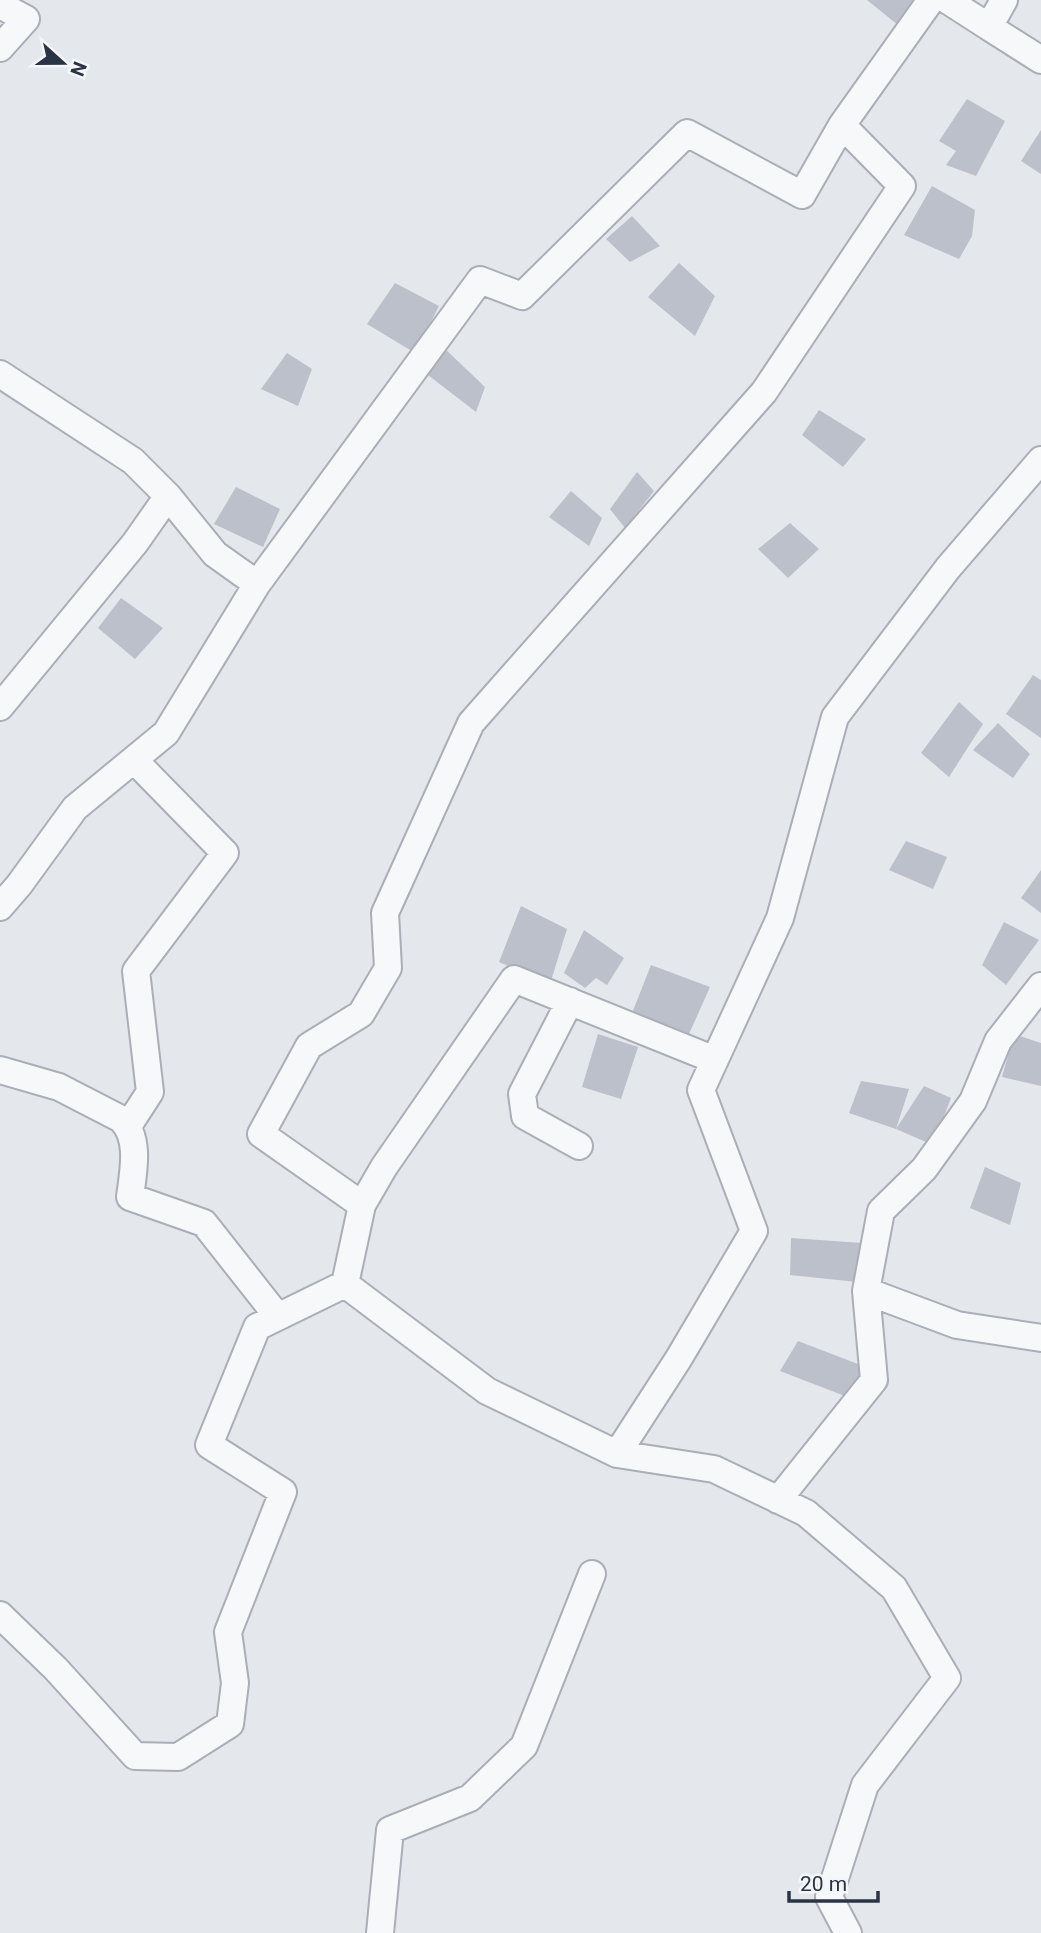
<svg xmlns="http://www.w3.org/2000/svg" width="1041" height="1933" viewBox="0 0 1041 1933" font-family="Roboto,sans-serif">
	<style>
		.building { fill: #bbc0ca }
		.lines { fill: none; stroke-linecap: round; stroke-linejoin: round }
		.minor-casing { stroke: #a9aeb7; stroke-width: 30 }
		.minor { stroke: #f7f8fa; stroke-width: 26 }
	</style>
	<rect width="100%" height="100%" fill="#e4e7ec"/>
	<path class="building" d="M867 0H913L898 25Z
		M967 99 1005 121 976 176 946 165 956 151 939 141Z
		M1041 130V174L1021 161Z
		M932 186 975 210 972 236 959 259 904 235Z
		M632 216 660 246 630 262 606 239Z
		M679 263 715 296 695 336 648 297Z
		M395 283 439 306 415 353 367 324Z
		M443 347 485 387 476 412 424 372Z
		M287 353 312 369 298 406 261 389Z
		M819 410 866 439 843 467 802 435Z
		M637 472 654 491 625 528 610 509Z
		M236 487 280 509 263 547 214 524Z
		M571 491 602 518 589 546 549 517Z
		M790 523 819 549 788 578 758 549Z
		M121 598 163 628 135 659 98 628Z
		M1033 675 1041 680V738L1006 714Z
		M959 702 983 724 949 777 921 753Z
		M998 723 1030 754 1013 778 973 750Z
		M906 841 947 857 933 889 889 870Z
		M1041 870V913L1021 898Z
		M521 906 567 929 550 984 499 962Z
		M1004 922 1039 940 1006 985 982 965Z
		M584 930 624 958 607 985 596 978 585 988 564 973Z
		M651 965 710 987 685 1043 629 1021Z
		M598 1034 638 1047 621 1099 582 1087Z
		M1014 1034 1041 1043V1086L1002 1077Z
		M861 1081 909 1089 896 1129 924 1086 951 1098 933 1145 896 1129 849 1113Z
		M985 1167 1021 1183 1010 1225 970 1208Z
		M791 1238 862 1243 857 1282 790 1275Z
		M798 1341 863 1366 850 1398 780 1371Z"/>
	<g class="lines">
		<defs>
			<path id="minor" d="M947 0 989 27
				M1004 0 989 27 1041 60
				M0 5 26 19 0 48
				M0 374 133 461 168 496 215 554 257 584
				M0 707 135 543 168 496
				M0 907 19 885 75 808 166 733 257 584 480 280 522 296 687 133 802 195 842 125
				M570 1001 522 1094 525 1116 579 1146
				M0 1070 59 1087 121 1119C141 1138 133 1173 130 1197L204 1223 278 1317
				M128 1126 150 1092 136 971 225 853 134 760
				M362 1205 384 1167 514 979 715 1060
				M866 1291 957 1325 1041 1338
				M617 1454 487 1391 345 1284 362 1205 261 1134 309 1046 361 1014 388 968 385 913 471 723 764 392 902 186 842 125 931 0
				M778 1500 874 1380 866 1291 881 1211 924 1169 973 1101 998 1041 1041 986
				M0 1615 56 1669 135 1756 178 1757 230 1724 235 1683 228 1632 283 1492 209 1445 257 1327 345 1284
				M380 1933 390 1830 470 1798 524 1746 592 1574
				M848 1933 829 1897 865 1785 947 1678 894 1588 806 1513 714 1469 617 1454 679 1358 754 1231 701 1090 780 918 835 717 948 568 1041 460"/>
		</defs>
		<use href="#minor" class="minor-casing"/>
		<use href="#minor" class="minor"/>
	</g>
	<g transform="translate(63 63) rotate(111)" stroke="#f4f6f9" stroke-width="5" paint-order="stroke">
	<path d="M0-5L12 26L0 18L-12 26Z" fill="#2b3445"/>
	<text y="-10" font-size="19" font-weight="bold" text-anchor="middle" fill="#2b3445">N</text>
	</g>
	<path d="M789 1891v10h89v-10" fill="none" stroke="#2b3445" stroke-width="3.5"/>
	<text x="800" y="1891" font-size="21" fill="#2b3445" stroke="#f4f6f9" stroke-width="5" paint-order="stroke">20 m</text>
</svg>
